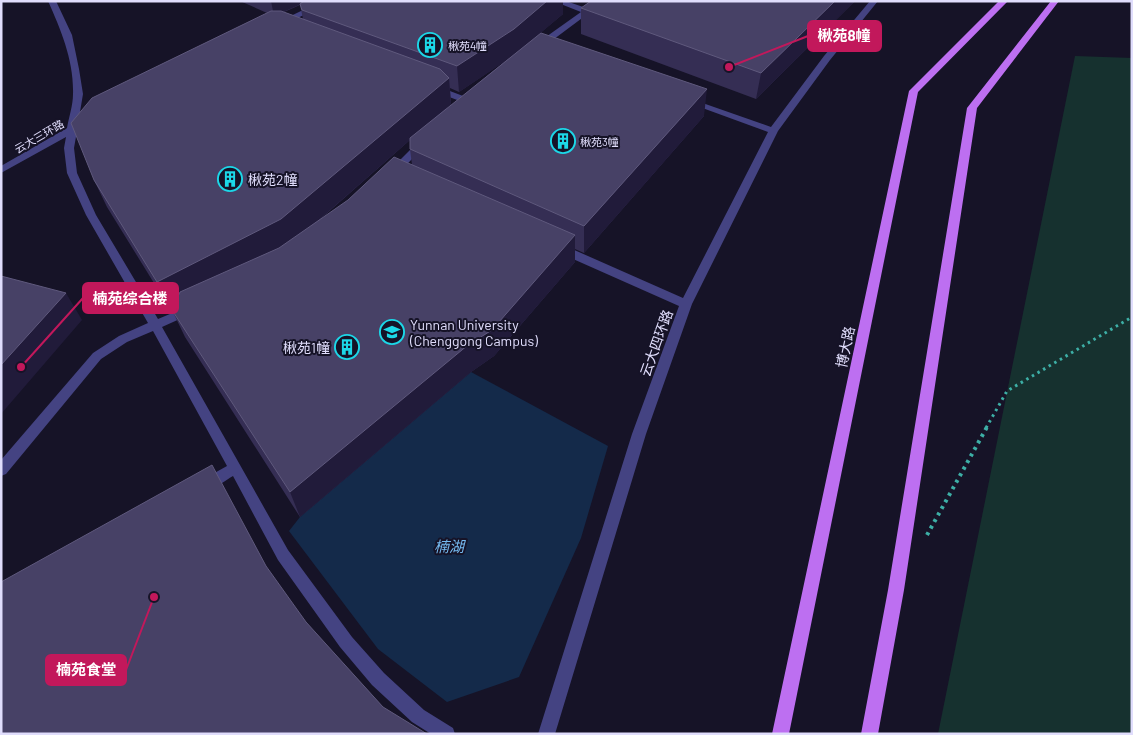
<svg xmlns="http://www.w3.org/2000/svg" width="1133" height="735" viewBox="0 0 1133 735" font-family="Barlow,'Noto Sans SC',sans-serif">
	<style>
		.green { fill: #16312f }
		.water { fill: #142a4a }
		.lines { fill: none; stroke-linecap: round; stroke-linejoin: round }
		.path-far1 { stroke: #3dafa6; stroke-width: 3; stroke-dasharray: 2.5 4; stroke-linecap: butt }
		.path { stroke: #3dafa6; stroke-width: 4; stroke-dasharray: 3 4.5; stroke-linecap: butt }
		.minor { fill: #444382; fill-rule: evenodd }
		.major { fill: #bd6ff1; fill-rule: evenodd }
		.wall { fill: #352e54; fill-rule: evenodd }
		.shaded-wall { fill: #211b3a }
		.building { fill: #474166; stroke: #5f597d }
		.labels { text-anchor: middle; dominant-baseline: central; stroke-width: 4; stroke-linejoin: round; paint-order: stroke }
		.far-poi-label { font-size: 11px; fill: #e0ddfc; stroke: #161327; text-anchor: start }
		.far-street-label { font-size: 11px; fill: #e0ddfc; stroke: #161327 }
		.poi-label { font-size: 14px; fill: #e0ddfc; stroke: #161327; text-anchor: start }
		.street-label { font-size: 14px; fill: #e0ddfc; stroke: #161327 }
		.water-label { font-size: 15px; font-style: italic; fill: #75baf1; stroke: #161327 }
		.leader { fill: none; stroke: #c2185b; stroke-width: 2 }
		.callout-dot { fill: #c2185b; stroke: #161327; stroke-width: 2 }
		.callout { fill: #c2185b; stroke: #c2185b; stroke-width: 2 }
		.callout-label { font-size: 15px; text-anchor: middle; font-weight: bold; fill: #fff }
	</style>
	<rect width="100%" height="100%" fill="#161327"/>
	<path class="green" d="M1075 56 1132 58V734H938Z"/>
	<path class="water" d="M471 372 608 446 581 538 519 677 447 702 378 649 289 531 300 517Z"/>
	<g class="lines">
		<path class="path-far1" d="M986 428 1007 391 1132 317"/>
		<path class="path" d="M927 535 987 427"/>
		<path class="minor" d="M48 1H56L72 35 79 69 83 94 78 124 82 127 77 131 74 148 77 173 96 215 158 319 189 306 195 310 193 313 162 327 288 550 352 637 384 673 424 710 453 728 455 734H431L412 722 372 685 340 647 278 560 233 476C224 481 211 493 200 489L198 485 200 481 227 466 153 331 127 342 101 359 6 474 1 476V460L93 353 119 336 148 323 86 215 67 173 64 148 66 137 1 173V166L67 128C69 117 73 105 73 94 74 61 61 30 48 1Z
			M322 1H333L285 24 278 22Z
			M553 1H566L586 8 595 1H605L542 48H536V44L581 12Z
			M870 1H878L830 60 778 131 692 304 646 434 555 734H538L632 434 679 306 555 251 553 248 559 244 563 245 683 298 768 132 686 102 691 99 694 100 771 127 824 56Z
			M434 85 471 99 473 101 471 103H465L431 90 429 88Z
			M422 140 425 141V145L397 175H389V171L419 141Z"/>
		<path class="major" d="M999 1H1008L918 92 789 734H772L909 91Z
			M1051 1H1059L977 108 904 590 878 734H861L888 590 967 108Z"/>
	</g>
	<path class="wall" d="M240 1H563V14L533 39 704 116 584 253 575 249V262L494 356 471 372 300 517 185 337 172 310 174 307 170 309 107 207 94 180 267 13ZM300 5 303 19 284 12ZM508 59 438 116 451 104 450 88 459 92ZM410 140V149L412 165 317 222Z
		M591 1H855L756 99 581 34V8Z"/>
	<path class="shaded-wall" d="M271 1H308L274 16Z
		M547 1H563V14L516 54 459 92 457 66Z
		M835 1H855L756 99 761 73Z
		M449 78 451 104 289 246 170 309 157 282Z
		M707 89 704 116 584 253V226Z
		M575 235V262L494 356 471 372 300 517 290 492Z
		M66 293 82 320 1 414V365Z"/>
	<path class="building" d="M304 1H547L514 29 457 66 302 10 300 4Z
		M591 1H835L761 73 581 8Z
		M271 11H281L440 69 449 78 281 219 157 282 94 180 71 123 92 98Z
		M541 33 707 89 584 226 410 149V138Z
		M394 157 575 235 492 330 468 345 290 492 172 310 180 292 279 248 348 200Z
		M1 276 66 293 1 365Z
		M212 465 266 566 306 622 383 707 427 734H1V582Z"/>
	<defs>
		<symbol id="building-ring" viewBox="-11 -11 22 22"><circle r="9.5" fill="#161327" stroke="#1cd8e8" stroke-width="1.5"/><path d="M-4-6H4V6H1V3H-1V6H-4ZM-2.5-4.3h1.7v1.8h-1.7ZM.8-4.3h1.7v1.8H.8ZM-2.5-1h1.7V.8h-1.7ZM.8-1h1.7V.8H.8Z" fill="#1cd8e8"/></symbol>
		<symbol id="university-ring" viewBox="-11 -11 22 22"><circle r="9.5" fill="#161327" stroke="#1cd8e8" stroke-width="1.5"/><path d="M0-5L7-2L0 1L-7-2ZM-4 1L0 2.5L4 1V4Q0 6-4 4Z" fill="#1cd8e8"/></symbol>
	</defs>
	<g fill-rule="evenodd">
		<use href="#building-ring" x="416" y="31" width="28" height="28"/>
		<use href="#building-ring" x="549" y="127" width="28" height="28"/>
		<use href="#building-ring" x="216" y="165" width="28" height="28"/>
		<use href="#university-ring" x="378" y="318" width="28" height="28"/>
		<use href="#building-ring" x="333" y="333" width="28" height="28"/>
	</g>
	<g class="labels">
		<g class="far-poi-label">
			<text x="448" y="45">楸苑4幢</text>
			<text x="580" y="141">楸苑3幢</text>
		</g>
		<g class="far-street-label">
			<text transform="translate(39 136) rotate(-30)">云大三环路</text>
		</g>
		<g class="poi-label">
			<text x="248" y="179">楸苑2幢</text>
			<text x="410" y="324">Yunnan University<tspan x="410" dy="16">(Chenggong Campus)</tspan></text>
			<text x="330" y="347" text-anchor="end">楸苑1幢</text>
		</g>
		<g class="street-label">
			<text transform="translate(656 343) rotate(-70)">云大四环路</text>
			<text transform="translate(845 347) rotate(-78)">博大路</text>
		</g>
		<g class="water-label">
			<text x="449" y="546">楠湖</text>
		</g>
	</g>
	<path class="leader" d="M729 67L808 36M21 367L83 298M154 597L126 670"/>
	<g class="callout-dot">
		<circle cx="729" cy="67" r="5"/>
		<circle cx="21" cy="367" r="5"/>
		<circle cx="154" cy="597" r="5"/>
	</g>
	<g class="callout">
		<rect x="808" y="21" width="73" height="30" rx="5"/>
		<rect x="83" y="283" width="95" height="30" rx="5"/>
		<rect x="46" y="655" width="80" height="30" rx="5"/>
	</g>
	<g class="callout-label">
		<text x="844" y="41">楸苑8幢</text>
		<text x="130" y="304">楠苑综合楼</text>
		<text x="86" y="675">楠苑食堂</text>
	</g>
	<rect width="1133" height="735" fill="none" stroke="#e0ddfc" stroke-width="5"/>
</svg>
